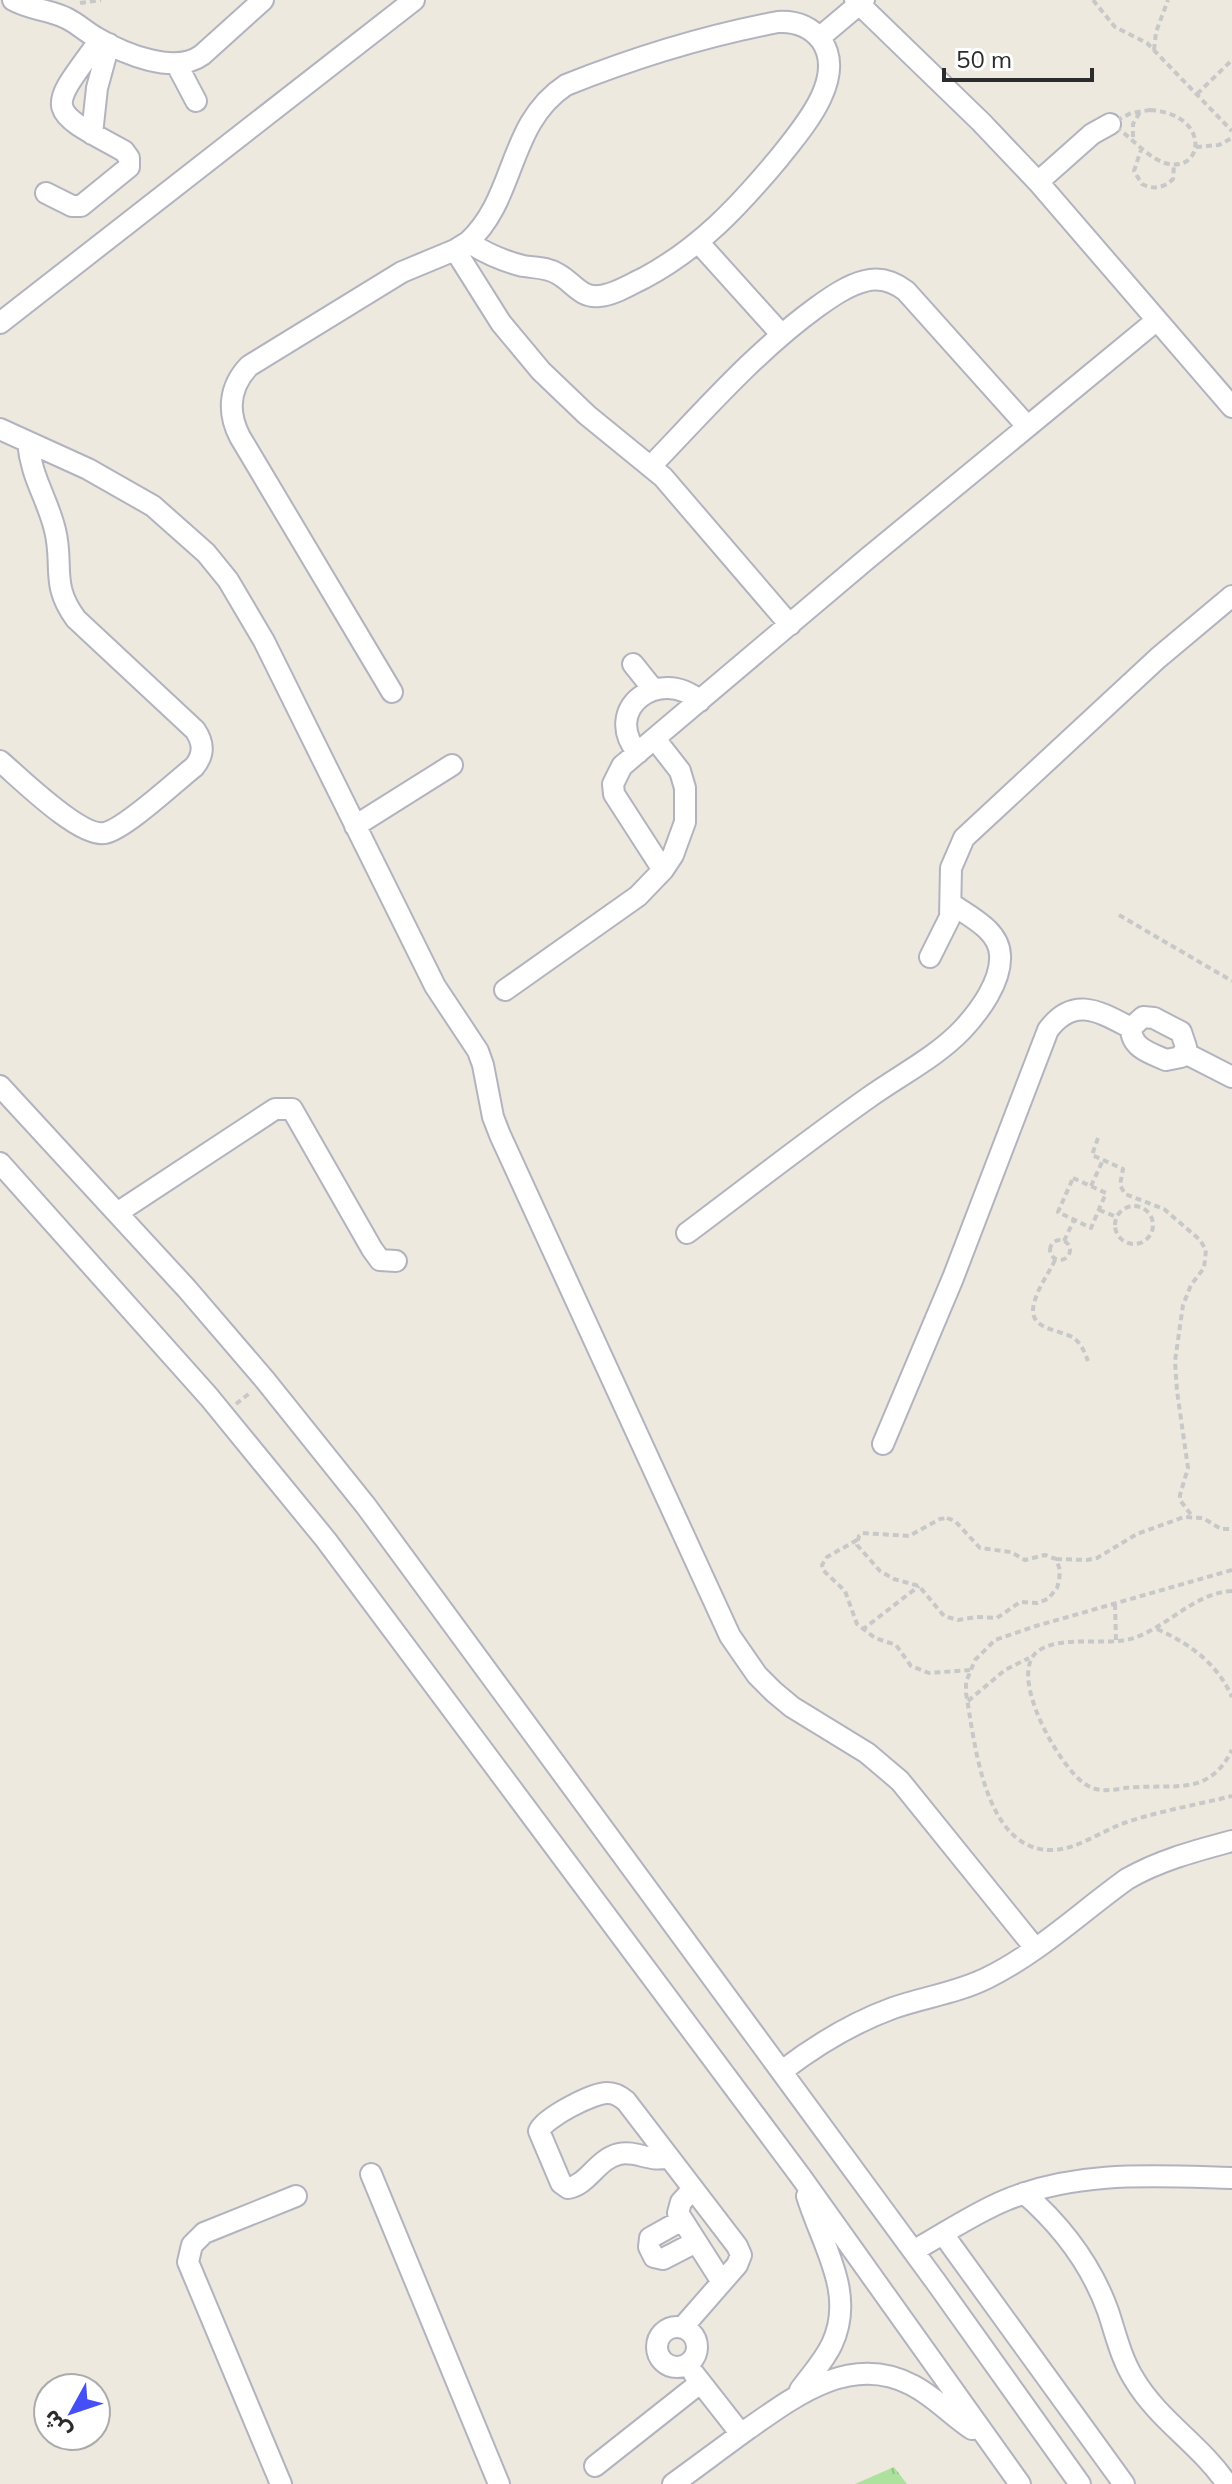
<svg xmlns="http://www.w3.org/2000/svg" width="1232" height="2484" viewBox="0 0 1232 2484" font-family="Mulish,'Noto Sans Arabic',sans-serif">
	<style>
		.grass { fill: url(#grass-tufts) }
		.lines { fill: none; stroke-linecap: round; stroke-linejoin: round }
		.minor-casing { stroke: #b2b3bf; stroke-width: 24 }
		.path { stroke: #c8c8c8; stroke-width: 4; stroke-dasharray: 6 4; stroke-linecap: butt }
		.minor { stroke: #fff; stroke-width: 20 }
	</style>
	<defs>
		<pattern id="grass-tufts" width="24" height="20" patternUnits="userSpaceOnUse" patternTransform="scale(2)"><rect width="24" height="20" fill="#ace29d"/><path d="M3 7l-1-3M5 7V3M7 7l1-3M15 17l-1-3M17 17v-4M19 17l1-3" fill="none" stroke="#94c287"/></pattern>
	</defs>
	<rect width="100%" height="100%" fill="#ede9df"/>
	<path class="grass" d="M894 2467 907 2484H855Z"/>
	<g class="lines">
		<defs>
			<path id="minor" d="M13 0C30 10 48 9 66 18 77 23 86 32 97 38 124 54 175 75 202 55L263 0
				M855 0 981 122 1038 182 1232 407
				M778 22C795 21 810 26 821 40 848 78 801 130 779 158 739 206 700 248 644 278 631 284 614 295 599 296 580 298 573 282 558 274 547 267 535 268 523 266 503 261 485 253 468 242 517 197 507 124 566 85 636 57 704 36 778 22Z
				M819 38 864 0
				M177 65 196 101
				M92 134 97 88 109 44
				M1038 182 1092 134 1110 124
				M46 193 72 206H81L129 167V158L124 151C44 108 47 112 100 40
				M699 243 781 334
				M455 250 501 323 541 371 587 415 663 477 790 625
				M0 323 414 0
				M0 429 88 469 153 506 206 553 228 580 264 641 435 986 478 1051 483 1065 493 1117 500 1135 730 1636 757 1675 774 1692 792 1707 867 1753 900 1781 1035 1948
				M652 465C704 411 755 352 817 307 831 297 848 285 865 281 880 277 894 282 906 291L1027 426
				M633 664 653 689
				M392 692 240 437C227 412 229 387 249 366L402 272 455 250 468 242
				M638 753C601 710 659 665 700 701
				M0 761C20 778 80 838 105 833 125 829 175 782 194 767 204 755 204 743 195 730L76 619C50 584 64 566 55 530 47 497 31 478 28 442
				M355 826 452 765
				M663 870 614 794 613 784 622 766 868 558 1157 320
				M930 957 950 917 951 868 964 838 1158 658 1232 596
				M505 990 638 896 663 870 673 855 685 822V788L680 771 655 739
				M1143 1017 1154 1018 1181 1032 1186 1047 1181 1057 1166 1060C1150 1053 1131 1048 1131 1028Z
				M1185 1053 1232 1077
				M0 1086 187 1289 265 1380 366 1506 936 2282 1080 2484
				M0 1163 209 1397 326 1540 801 2177 1020 2484
				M117 1213 275 1109H292L372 1249 380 1260 396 1261
				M687 1233C747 1188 807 1141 868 1098 900 1075 935 1058 962 1030 979 1012 1002 981 1000 955 999 930 970 917 952 904
				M883 1444 953 1278 1048 1030C1074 995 1100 1012 1131 1028
				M782 2071C816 2045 852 2023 893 2008 924 1997 957 1993 987 1978 1038 1953 1081 1912 1127 1879 1160 1860 1195 1851 1232 1841
				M668 2157C652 2163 636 2150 619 2154 597 2159 588 2185 568 2188L561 2183 539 2131C544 2118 594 2092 608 2093 615 2093 620 2096 626 2101L737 2246 741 2255 737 2265 682 2328
				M371 2174 499 2484
				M693 2189 681 2202 678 2213 722 2282
				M1024 2193C1062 2226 1091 2264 1108 2311 1116 2335 1121 2358 1134 2379 1159 2421 1201 2445 1227 2484
				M682 2220 650 2238 649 2247 654 2257 663 2259 696 2242
				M943 2234 1124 2484
				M913 2251C944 2234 974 2213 1006 2200 1078 2170 1155 2176 1232 2178
				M657 2347a20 20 0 1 1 40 0a20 20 0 1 1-40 0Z
				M694 2374 741 2434
				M800 2390C811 2375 824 2361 832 2344 856 2293 822 2245 807 2196
				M595 2466 700 2383
				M281 2484 188 2262 192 2245 204 2233 296 2196
				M673 2484C698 2466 723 2447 748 2429 796 2395 852 2353 912 2385 934 2396 952 2416 972 2429"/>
		</defs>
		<use href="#minor" class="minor-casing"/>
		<path class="path" d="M1093 0 1115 27 1147 43 1232 131
			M80 3 101 0
			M1154 50 1156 32 1168 0
			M1197 94 1232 60
			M1150 110C1212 114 1204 175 1165 163 1144 156 1130 134 1110 124L1131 113Z
			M1133 137V124L1140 112
			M1142 147 1134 171 1142 184C1153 190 1164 188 1173 179L1174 165
			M1196 147 1219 145 1232 138
			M1119 915 1232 981
			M1098 1138 1092 1155 1123 1169 1120 1185 1125 1194 1164 1209 1200 1240 1206 1250 1204 1268 1191 1285 1183 1305 1175 1361 1177 1391 1188 1468 1180 1495V1500L1192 1516
			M1073 1178 1106 1193 1091 1228 1058 1212Z
			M1091 1186 1103 1160
			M1115 1225a19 19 0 1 1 38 0a19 19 0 1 1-38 0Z
			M1099 1210 1117 1217
			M1050 1250a10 10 0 1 1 20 0a10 10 0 1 1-20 0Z
			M1064 1241 1074 1220
			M1055 1260C1049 1273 1039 1286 1035 1300 1024 1332 1061 1328 1075 1339 1082 1345 1085 1353 1088 1361
			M236 1404 251 1392
			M947 1518 955 1521 980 1548 1011 1552 1025 1560 1045 1555 1056 1559 1060 1570 1059 1581 1057 1588 1048 1599 1037 1603 1020 1602 997 1618 976 1617 958 1620 944 1616 919 1586 894 1579 880 1571 857 1545 859 1536 862 1533 909 1536 940 1519Z
			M857 1540 827 1557 822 1565 823 1570 845 1591 857 1624 875 1638 896 1645 911 1666 929 1673 970 1670
			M1056 1559 1087 1560 1097 1558 1137 1534 1184 1517 1203 1518 1221 1529H1232
			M1232 1570 1036 1626 995 1640 975 1660 966 1682V1693C975 1743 984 1854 1055 1850 1079 1848 1102 1831 1124 1823 1159 1811 1196 1805 1232 1796
			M1232 1591C1194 1593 1169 1626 1134 1638 1104 1647 1063 1634 1038 1651 1006 1674 1060 1768 1085 1784 1103 1796 1118 1787 1138 1787 1179 1785 1210 1794 1232 1750
			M1115 1604 1116 1641
			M1157 1629C1190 1644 1217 1663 1232 1697
			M862 1630 919 1586
			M968 1701 1005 1670 1029 1658"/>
		<use href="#minor" class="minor"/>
	</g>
	<g transform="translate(72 2412) rotate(230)"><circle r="38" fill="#ffffff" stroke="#ababab" stroke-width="2"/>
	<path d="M0-6L14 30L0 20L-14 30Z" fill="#444ff5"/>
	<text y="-12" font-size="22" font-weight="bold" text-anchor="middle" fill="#2c2c2c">ش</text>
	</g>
	<path d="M944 68v12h148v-12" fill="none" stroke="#2c2c2c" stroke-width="4"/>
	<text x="956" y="68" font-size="24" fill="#2c2c2c" stroke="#ffffff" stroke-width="6" paint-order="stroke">50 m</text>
</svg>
